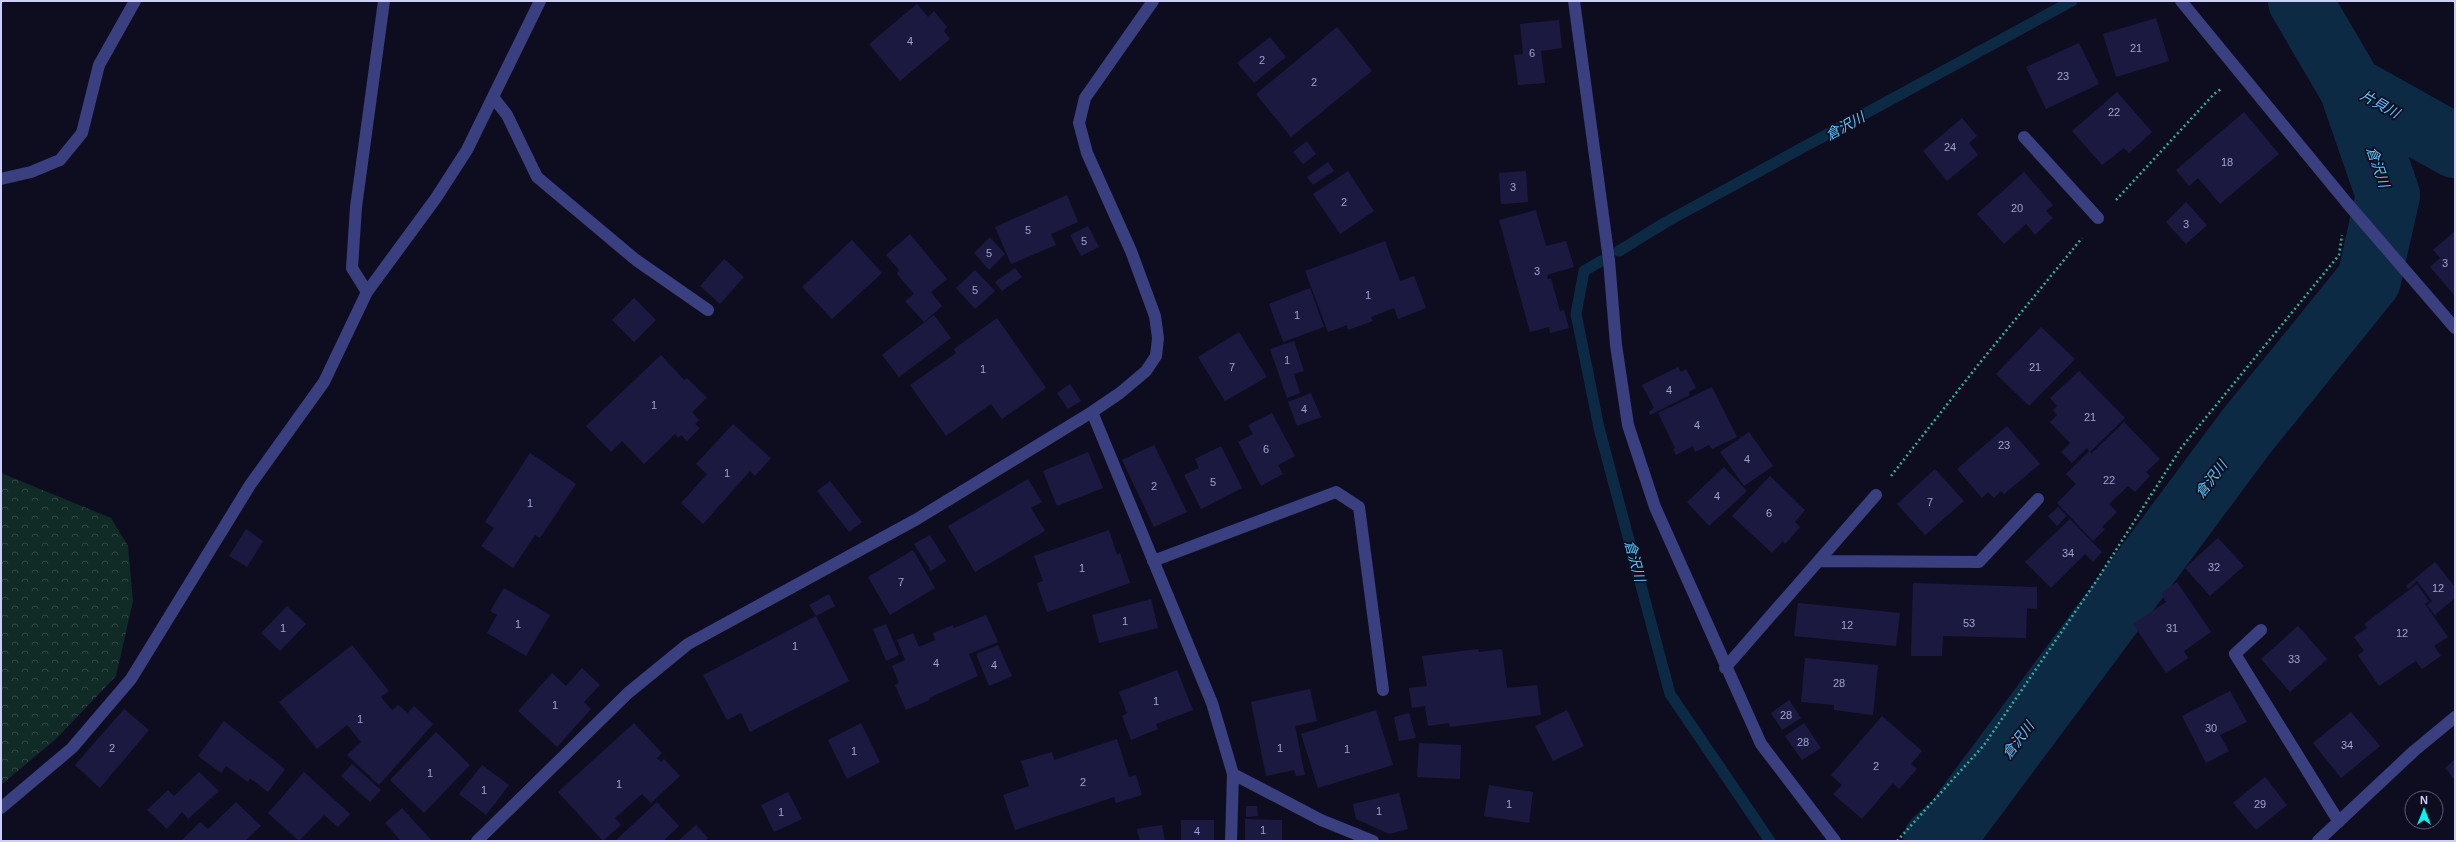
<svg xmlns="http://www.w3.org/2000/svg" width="2456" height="842" viewBox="0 0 2456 842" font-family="Arial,'Noto Sans JP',sans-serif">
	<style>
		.forest { fill: url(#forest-crowns) }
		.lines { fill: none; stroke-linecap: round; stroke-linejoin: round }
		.stream { stroke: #0d2a45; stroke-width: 11 }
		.river { stroke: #0d2a45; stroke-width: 64 }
		.building { fill: #1c1941 }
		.path { stroke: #2fb198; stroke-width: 2.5; stroke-dasharray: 2 3; stroke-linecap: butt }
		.street { stroke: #393f7f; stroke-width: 12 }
		.labels { text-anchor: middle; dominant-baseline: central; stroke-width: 3.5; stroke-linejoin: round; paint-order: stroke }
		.number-label { font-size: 11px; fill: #a1a1cf }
		.water-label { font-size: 14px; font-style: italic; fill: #5cc7fd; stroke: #0e0d20 }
	</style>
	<defs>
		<pattern id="forest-crowns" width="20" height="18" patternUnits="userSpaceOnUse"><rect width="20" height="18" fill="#102a26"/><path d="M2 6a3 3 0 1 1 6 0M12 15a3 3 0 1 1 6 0" fill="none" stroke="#324847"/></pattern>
	</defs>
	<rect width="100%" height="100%" fill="#0e0d20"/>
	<path class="forest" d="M1 473 111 518 128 546 133 601 116 676 56 739 1 785Z"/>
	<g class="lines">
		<path class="stream" d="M1619 251 1666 222 2072 1
			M1601 261 1584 271 1576 314 1599 428 1670 694 1770 841"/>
		<path class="river" d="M2300 1 2351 88 2455 146
			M1935 841 1956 822 2246 432 2369 280 2388 195 2351 88"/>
	</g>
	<path class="building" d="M917 4 928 17 934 11 947 27 944 31 950 39 900 81 869 44Z
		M2156 18 2169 61 2116 77 2103 34Z
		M1559 20 1562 48 1541 51 1545 83 1518 85 1514 55 1523 54 1520 24Z
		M1337 27 1372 71 1291 137 1256 94Z
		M1270 37 1286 57 1254 83 1237 63Z
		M2079 43 2099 84 2046 109 2026 67Z
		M2117 92 2152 132 2129 153 2124 148 2102 165 2072 131Z
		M2244 112 2279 154 2220 204 2198 178 2189 186 2176 170Z
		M1962 118 1977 136 1969 143 1978 155 1947 181 1923 151Z
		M1307 141 1316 154 1303 164 1293 152Z
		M1328 162 1334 171 1313 185 1307 177Z
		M1348 171 1374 211 1340 234 1313 194Z
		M1526 171 1528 202 1501 204 1499 173Z
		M2024 172 2053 205 2046 211 2053 218 2035 235 2026 224 2004 244 1977 214Z
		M1067 195 1078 222 1051 234 1056 245 1011 264 995 227Z
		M2186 202 2207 225 2186 244 2166 222Z
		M1536 210 1546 246 1566 241 1574 267 1547 275 1548 279 1551 278 1560 311 1564 310 1569 328 1550 333 1549 327 1530 332 1499 220Z
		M1088 226 1099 247 1081 256 1070 235Z
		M2455 231V296L2430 267 2440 258 2433 250Z
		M910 234 947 279 931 292 942 306 924 322 905 301 914 294 897 274 899 270 886 255Z
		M990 237 1005 254 989 270 974 253Z
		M852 240 882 273 832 319 802 287Z
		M1385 241 1400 281 1414 276 1426 308 1398 319 1394 308 1371 317 1373 321 1348 330 1347 325 1328 332 1305 271Z
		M724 259 744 277 720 304 700 286Z
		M1015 268 1022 277 1002 291 995 282Z
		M975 270 995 291 975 309 956 288Z
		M1310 288 1324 327 1283 342 1269 304Z
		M634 298 656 320 634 342 612 320Z
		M934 315 951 338 899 377 882 355Z
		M997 318 1046 388 1002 419 991 404 946 436 910 385 956 353 954 349Z
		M2041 327 2075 359 2029 406 1996 374Z
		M1239 332 1267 377 1225 401 1198 357Z
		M1294 341 1304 371 1294 374 1300 393 1287 398 1270 349Z
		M661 355 684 380 687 378 707 398 692 412 699 420 695 424 700 428 687 441 681 435 678 438 675 434 644 464 622 441 611 452 586 426Z
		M1678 367 1681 372 1686 369 1696 388 1689 392 1690 395 1650 415 1649 412 1654 408 1642 385Z
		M2079 371 2125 418 2090 452 2087 448 2072 463 2061 452 2070 443 2050 422 2057 415 2053 410 2057 406 2050 398Z
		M1070 384 1081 401 1068 409 1057 393Z
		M1712 387 1737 437 1712 449 1709 445 1695 452 1693 446 1676 455 1673 449 1675 448 1658 413Z
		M1311 393 1321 417 1297 426 1288 402Z
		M1272 413 1295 456 1278 465 1283 474 1261 486 1238 442 1253 434 1248 425Z
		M2124 422 2160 459 2146 472 2150 476 2135 492 2128 486 2109 504 2117 512 2102 527 2105 529 2093 541 2057 503 2076 484 2066 474 2089 451 2093 455 2092 453Z
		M733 424 771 458 755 476 750 471 703 524 681 503 707 474 696 464Z
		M2007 426 2040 464 2004 494 2001 491 1994 498 1988 492 1982 498 1957 469Z
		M1749 432 1773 466 1744 486 1720 452Z
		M1154 445 1187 512 1154 527 1122 460Z
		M1221 446 1242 488 1201 509 1184 475 1199 468 1195 459Z
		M1088 452 1103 488 1057 506 1043 471Z
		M530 453 576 484 540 538 535 535 513 568 481 546 494 528 485 522Z
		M1724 467 1747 491 1709 526 1687 502Z
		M1935 469 1964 501 1925 535 1897 504Z
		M1770 476 1805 510 1795 522 1800 527 1785 544 1783 541 1772 553 1732 516Z
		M1028 479 1042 502 1031 508 1045 531 975 572 948 526Z
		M830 481 862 522 849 532 817 491Z
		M2058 507 2067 516 2057 526 2048 516Z
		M2070 519 2102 552 2093 562 2085 554 2051 588 2025 562Z
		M246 529 263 541 247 567 229 556Z
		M1109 530 1117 555 1120 553 1130 583 1047 612 1037 583 1043 581 1034 556Z
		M930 535 946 561 931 571 914 544Z
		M2218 538 2244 566 2210 596 2185 568Z
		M913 550 935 588 890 615 868 577Z
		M2435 562 2455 587V598L2435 615 2427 605 2432 601 2417 581 2408 589 2406 586Z
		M2177 582 2211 632 2184 651 2188 658 2166 673 2133 624 2166 602 2161 593Z
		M1913 583 2037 587V609L2027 608 2026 638 1943 636 1942 656H1911Z
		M2417 584 2429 601 2425 604 2448 637 2434 646 2441 656 2422 669 2416 661 2379 686 2358 655 2364 651 2354 637 2367 628 2364 624Z
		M504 588 550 615 526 656 487 633 497 615 490 611Z
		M829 594 835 606 816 616 809 605Z
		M1151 599 1158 628 1099 643 1092 615Z
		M1798 603 1900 613 1896 646 1794 636Z
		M287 606 306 624 280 651 261 633Z
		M986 615 998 642 969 654 978 676 929 698 930 700 906 710 895 685 899 683 892 666 905 660 897 640 913 633 919 647 935 640 933 633 953 625 954 628Z
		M816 616 849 681 750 732 741 713 727 720 703 675Z
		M886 624 899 655 886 661 873 629Z
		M2298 626 2327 659 2290 692 2261 659Z
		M352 645 389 691 381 697 392 710 398 705 408 713 414 706 433 724 379 785 347 755 361 742 347 725 317 749 279 702Z
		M998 645 1012 676 989 686 976 654Z
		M1478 649 1479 652 1502 649 1507 688 1537 685 1541 715 1450 727 1449 723 1428 726 1425 706 1412 708 1409 688 1427 686 1422 656Z
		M1805 658 1878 665 1873 715 1834 710V705L1801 702Z
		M582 668 600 685 584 702 591 709 557 747 518 711 552 673 566 686Z
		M1177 670 1193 710 1156 724 1158 729 1131 740 1122 716 1127 713 1119 692Z
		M1310 689 1317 721 1295 726 1305 775 1296 776 1294 770 1266 776 1251 702Z
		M2230 691 2247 722 2220 735 2229 751 2206 763 2182 716Z
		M1789 700 1801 718 1782 730 1771 713Z
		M124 709 149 730 100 788 75 765Z
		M1376 710 1393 765 1318 788 1301 734Z
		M1567 710 1584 746 1553 761 1535 726Z
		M2351 712 2380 746 2341 778 2313 743Z
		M1409 713 1416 738 1399 741 1394 717Z
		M1882 716 1922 751 1911 764 1917 769 1899 789 1893 783 1862 819 1833 794 1842 785 1831 775Z
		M224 721 285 769 268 792 250 778 248 782 226 766 221 773 198 756Z
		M634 723 662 753 657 758 661 762 664 759 680 776 651 803 642 794 615 818 621 825 603 841 558 792Z
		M861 723 880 762 847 779 828 740Z
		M1804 723 1821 748 1802 760 1785 736Z
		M436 732 470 765 424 813 390 780Z
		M1117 739 1129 777 1136 775 1142 795 1116 803 1114 797 1015 830 1003 795 1029 786 1021 761 1052 752 1054 760Z
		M1419 743 1461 745 1460 779 1417 777Z
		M2455 759V780L2445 768Z
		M352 764 381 790 370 802 341 776Z
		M482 765 509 785 486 815 459 794Z
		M199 772 219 791 188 819 182 812 167 829 147 810 168 790 174 796Z
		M304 772 350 814 338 827 324 815 299 841 268 813Z
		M2265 777 2287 805 2256 830 2233 803Z
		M1489 785 1533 792 1529 823 1484 816Z
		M788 792 802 819 774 832 761 805Z
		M1399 793 1408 829 1389 834 1356 819 1353 804Z
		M236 802 261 826 245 841H181L200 822 208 829Z
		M657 802 679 826 663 841H615Z
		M1246 806H1257L1258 816 1246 817Z
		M402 808 432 841H401L385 823Z
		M1245 819 1282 820V841H1245Z
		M1181 820H1214V841H1181Z
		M696 825 708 838 705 841H678Z
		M1162 825 1165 841H1140L1137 829Z"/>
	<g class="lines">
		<path class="path" d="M2116 200 2214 94 2221 89
			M1891 476 1978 365 2082 238
			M1897 841 1984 745 2095 583 2181 448 2339 255 2342 235"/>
		<path class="street" d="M1574 1 1609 260 1616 345 1628 425 1655 507 1761 744 1835 841
			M2181 1 2347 203 2455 328
			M493 97 507 115 537 177 636 260 708 310
			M2024 137 2098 218
			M1 179 31 172 60 160 82 133 99 65 135 1
			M367 292 352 268 356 207 384 1
			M1092 412 1212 703 1233 774 1321 820 1373 841
			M1153 561 1336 492 1359 507 1383 690
			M1819 561 1979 562 2038 499
			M2261 630 2235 654 2339 822
			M1725 668 1876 495
			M1 808 72 748 131 679 250 485 324 382 367 292 436 198 467 150 540 1
			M477 841 628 693 688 644 917 519 1092 412 1120 393 1146 371 1156 356 1158 338 1155 316 1131 251 1087 153 1079 123 1085 98 1153 1
			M1231 841 1233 774
			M2318 841 2414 751 2455 717"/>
	</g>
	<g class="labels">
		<g class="number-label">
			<text x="910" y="41">4</text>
			<text x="2136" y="48">21</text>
			<text x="1532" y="53">6</text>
			<text x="1262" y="60">2</text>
			<text x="2063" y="76">23</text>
			<text x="1314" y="82">2</text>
			<text x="2114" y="112">22</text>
			<text x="1950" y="147">24</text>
			<text x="2227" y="162">18</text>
			<text x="1513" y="187">3</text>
			<text x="1344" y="202">2</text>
			<text x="2017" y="208">20</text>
			<text x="2186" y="224">3</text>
			<text x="1028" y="230">5</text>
			<text x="1084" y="241">5</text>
			<text x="989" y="253">5</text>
			<text x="2445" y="263">3</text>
			<text x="1537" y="271">3</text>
			<text x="975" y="290">5</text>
			<text x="1368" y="295">1</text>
			<text x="1297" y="315">1</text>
			<text x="1287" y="360">1</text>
			<text x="1232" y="367">7</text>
			<text x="2035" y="367">21</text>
			<text x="983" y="369">1</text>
			<text x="1669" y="390">4</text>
			<text x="654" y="405">1</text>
			<text x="1304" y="409">4</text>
			<text x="2090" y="417">21</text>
			<text x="1697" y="425">4</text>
			<text x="2004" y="445">23</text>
			<text x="1266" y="449">6</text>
			<text x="1747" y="459">4</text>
			<text x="727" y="473">1</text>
			<text x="2109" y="480">22</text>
			<text x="1213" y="482">5</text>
			<text x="1154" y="486">2</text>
			<text x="1717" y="496">4</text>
			<text x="1930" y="502">7</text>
			<text x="530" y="503">1</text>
			<text x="1769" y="513">6</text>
			<text x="2068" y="553">34</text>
			<text x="2214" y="567">32</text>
			<text x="1082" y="568">1</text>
			<text x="901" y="582">7</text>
			<text x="2438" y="588">12</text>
			<text x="1125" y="621">1</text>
			<text x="1969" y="623">53</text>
			<text x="518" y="624">1</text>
			<text x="1847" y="625">12</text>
			<text x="283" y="628">1</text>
			<text x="2172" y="628">31</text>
			<text x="2402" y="633">12</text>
			<text x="795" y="646">1</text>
			<text x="2294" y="659">33</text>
			<text x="936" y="663">4</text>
			<text x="994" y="665">4</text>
			<text x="1839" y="683">28</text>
			<text x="1156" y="701">1</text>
			<text x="555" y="705">1</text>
			<text x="1786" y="715">28</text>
			<text x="360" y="719">1</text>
			<text x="2211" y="728">30</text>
			<text x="1803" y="742">28</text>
			<text x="2347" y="745">34</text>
			<text x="112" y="748">2</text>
			<text x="1280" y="748">1</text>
			<text x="1347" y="749">1</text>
			<text x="854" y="751">1</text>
			<text x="1876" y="766">2</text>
			<text x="430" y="773">1</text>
			<text x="1083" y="782">2</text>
			<text x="619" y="784">1</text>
			<text x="484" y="790">1</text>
			<text x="1509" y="804">1</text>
			<text x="2260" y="804">29</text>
			<text x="1379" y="811">1</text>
			<text x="781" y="812">1</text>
			<text x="1263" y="830">1</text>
			<text x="1197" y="831">4</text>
		</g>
		<g class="water-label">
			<text transform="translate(2380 104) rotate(29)">片貝川</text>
			<text transform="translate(1845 126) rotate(-29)">倉沢川</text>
			<text transform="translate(2378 167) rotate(71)">倉沢川</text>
			<text transform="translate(2211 479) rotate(-53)">倉沢川</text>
			<text transform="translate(1635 561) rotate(75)">倉沢川</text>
			<text transform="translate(2018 740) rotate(-53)">倉沢川</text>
		</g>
	</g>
	<rect width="2456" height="842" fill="none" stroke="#cdcefe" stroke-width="4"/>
	<g transform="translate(2424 810)"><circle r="19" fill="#0e0d20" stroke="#5a5a79"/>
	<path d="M0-3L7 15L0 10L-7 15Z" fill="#03f5ef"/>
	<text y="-6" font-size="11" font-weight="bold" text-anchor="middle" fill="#cdcefe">N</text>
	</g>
</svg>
